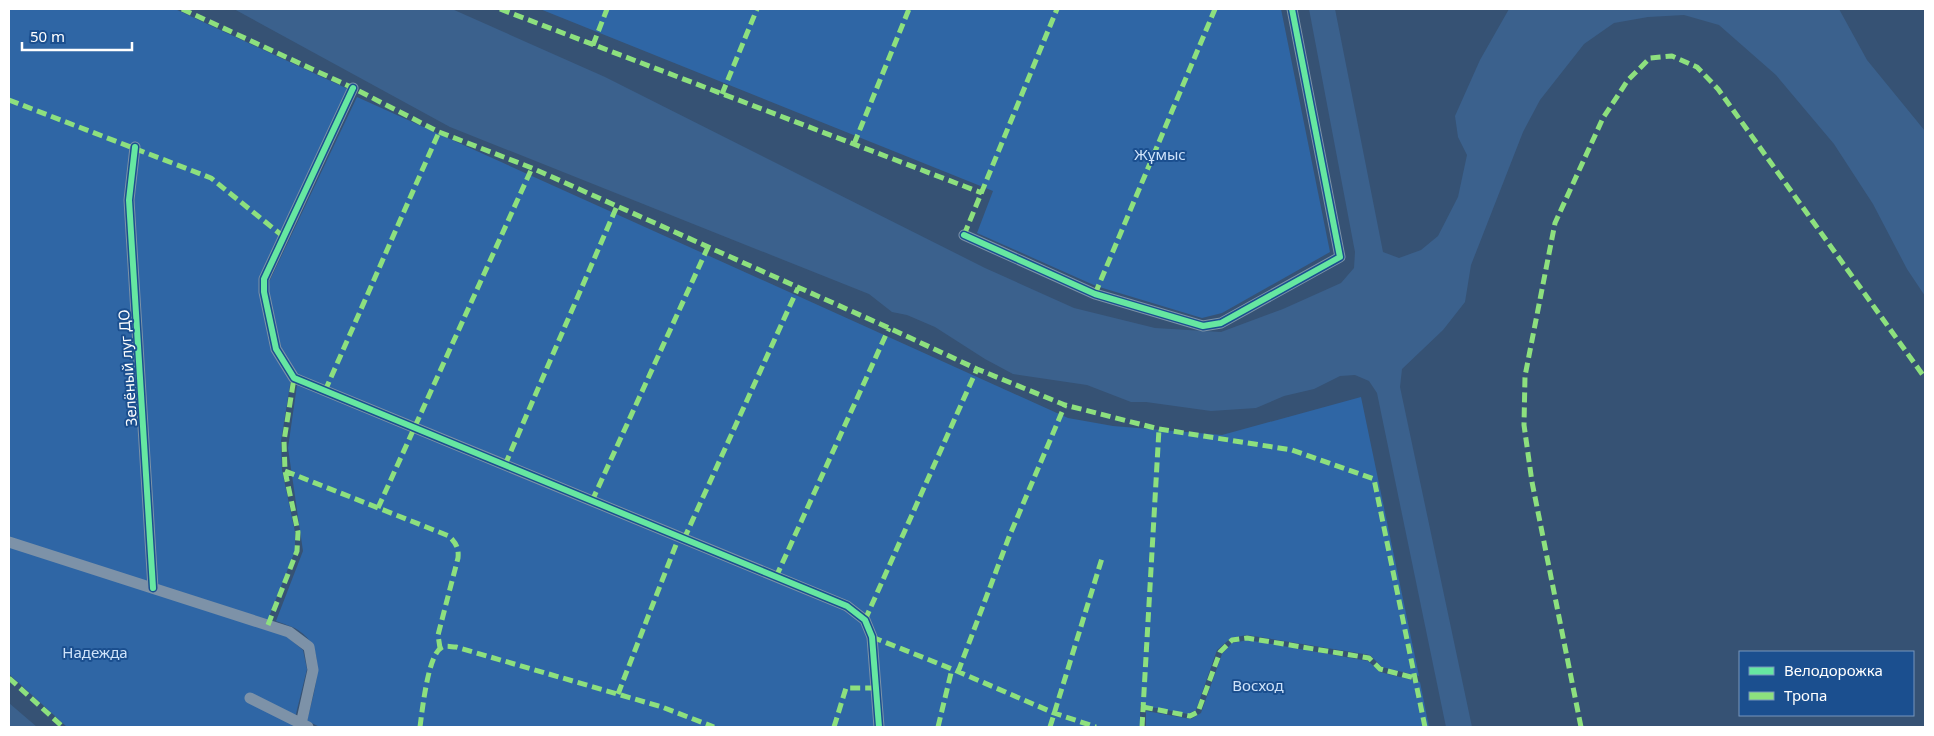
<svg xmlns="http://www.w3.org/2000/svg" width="1934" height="736" viewBox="0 0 1934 736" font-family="'Noto Sans',sans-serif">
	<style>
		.green { fill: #2f66a5 }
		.water { fill: #3b618d }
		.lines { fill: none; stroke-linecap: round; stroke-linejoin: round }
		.minor { stroke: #7d92a8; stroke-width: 11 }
		.quiet { stroke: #8de07e; stroke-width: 5; stroke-dasharray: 10 5; stroke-linecap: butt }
		.cycleway-casing { stroke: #1b4f8f; stroke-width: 9 }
		.cycleway { stroke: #66e7a1; stroke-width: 6 }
		.labels { text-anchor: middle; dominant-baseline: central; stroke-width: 4; stroke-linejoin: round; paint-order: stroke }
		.park-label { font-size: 15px; fill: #cfe3fa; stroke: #1b4f8f }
		.street-label { font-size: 15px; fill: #fff; stroke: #1b4f8f }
	</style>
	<rect width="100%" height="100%" fill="#365274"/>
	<path class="green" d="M9 9H175L348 89 260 292 291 379 281 441 282 470 295 532V551L267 622 9 538Z
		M540 9H1281L1330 252 1222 313 1202 318 1096 286 977 233 993 191Z
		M357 97 1068 418 1113 426 1222 435 1361 397 1419 676 1382 667 1370 655 1247 635 1231 638 1217 650 1196 710 1188 714 1140 705V727H320L307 721C314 691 330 650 298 630 292 626 283 624 276 621L303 551 288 448 297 385 281 347 268 293 270 280Z
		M9 545 285 635 303 650 307 669 293 726 295 727H67L9 674Z
		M1248 640 1368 661 1380 672 1420 682 1429 727H1146V711L1191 719 1201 713 1222 654 1232 643Z"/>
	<path class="water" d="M234 9H452L605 77 985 268 1074 308 1155 328 1221 332 1283 309 1341 283 1354 268 1355 252 1309 9H1335L1383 252 1399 258 1421 250 1438 236 1458 197 1467 155 1458 137 1455 116 1480 60 1509 9H1839L1867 60 1925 131V296L1907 269 1873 204 1834 144 1776 75 1719 25 1684 15 1648 17 1614 23 1584 44 1540 100 1523 132 1471 265 1465 302 1443 330 1402 369 1400 387 1472 727H1446L1377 393 1369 381 1355 375 1340 376 1314 389 1284 396 1256 408 1211 411 1146 402H1131L1087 385 1013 374 985 359 935 327 907 315 892 312 869 294 450 127Z
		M9 703 37 727H9Z"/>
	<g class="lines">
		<path class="minor" d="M353 88 264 279V292L276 349 294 378 847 606 865 620 872 637 879 727
			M135 147 129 200 153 588
			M964 235 1095 294 1203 326 1221 323 1340 257 1292 9
			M9 542 289 632 309 647 313 670 301 724
			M250 698 308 727"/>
		<path class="quiet" d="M182 9 353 88 439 132 532 168 889 328 977 369 1065 405 1159 429 1292 450 1374 479 1425 727
			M500 9 982 193
			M593 45 607 9
			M722 94 757 9
			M9 100 211 178 284 237
			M854 144 909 9
			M964 235 1057 9
			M1095 294 1215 9
			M325 391 439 132
			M505 465 617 206
			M285 471 449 536C456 543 459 548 458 558L438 635 440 648
			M592 501 708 247
			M378 508 532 168
			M684 539 798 288
			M776 577 889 328
			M865 620 977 369
			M268 625 297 551 298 532 285 471 284 441 294 378
			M872 637 952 669 1054 713 1096 727
			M958 672 1009 537 1065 405
			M9 678 63 727
			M618 694 679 537
			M1143 707 1190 716 1198 712 1220 652 1232 640 1247 638 1369 658 1380 669 1415 678
			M420 727C422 712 428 655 441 648 445 645 451 647 456 647L662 707 714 727
			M834 727 846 688H877
			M938 727 952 669
			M1050 727 1103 555
			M1142 727 1159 429
			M1581 727 1532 482 1524 425 1525 376 1555 223 1603 118 1628 80 1650 58 1672 56 1697 67 1718 89 1925 378"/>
		<defs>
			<path id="cycleway" d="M353 88 264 279V292L276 349 294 378 847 606 865 620 872 637 879 727
				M135 147 129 200 153 588
				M964 235 1095 294 1203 326 1221 323 1340 257 1292 9"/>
		</defs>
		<use href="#cycleway" class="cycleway-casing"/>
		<use href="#cycleway" class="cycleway"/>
	</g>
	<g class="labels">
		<g class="park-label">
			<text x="1160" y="154">Жұмыс</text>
			<text x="95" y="652">Надежда</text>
			<text x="1258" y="685">Восход</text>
		</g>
		<g class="street-label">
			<text transform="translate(127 368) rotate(-94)">Зелёный луг ДО</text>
		</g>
	</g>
	<rect width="1934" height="736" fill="none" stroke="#ffffff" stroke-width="20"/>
	<rect x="1739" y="651" width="175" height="65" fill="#1b4f8f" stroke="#7695bc"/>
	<rect x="1749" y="667" width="25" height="8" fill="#66e7a1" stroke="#7695bc"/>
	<text x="1784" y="676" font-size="15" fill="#ffffff">Велодорожка</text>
	<rect x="1749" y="692" width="25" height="8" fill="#8de07e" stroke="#7695bc"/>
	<text x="1784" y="701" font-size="15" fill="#ffffff">Тропа</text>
	<path d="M22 42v8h110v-8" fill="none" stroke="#ffffff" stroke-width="2.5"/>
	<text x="30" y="42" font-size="15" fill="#ffffff" stroke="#1b4f8f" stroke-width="4" paint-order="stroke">50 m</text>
</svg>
